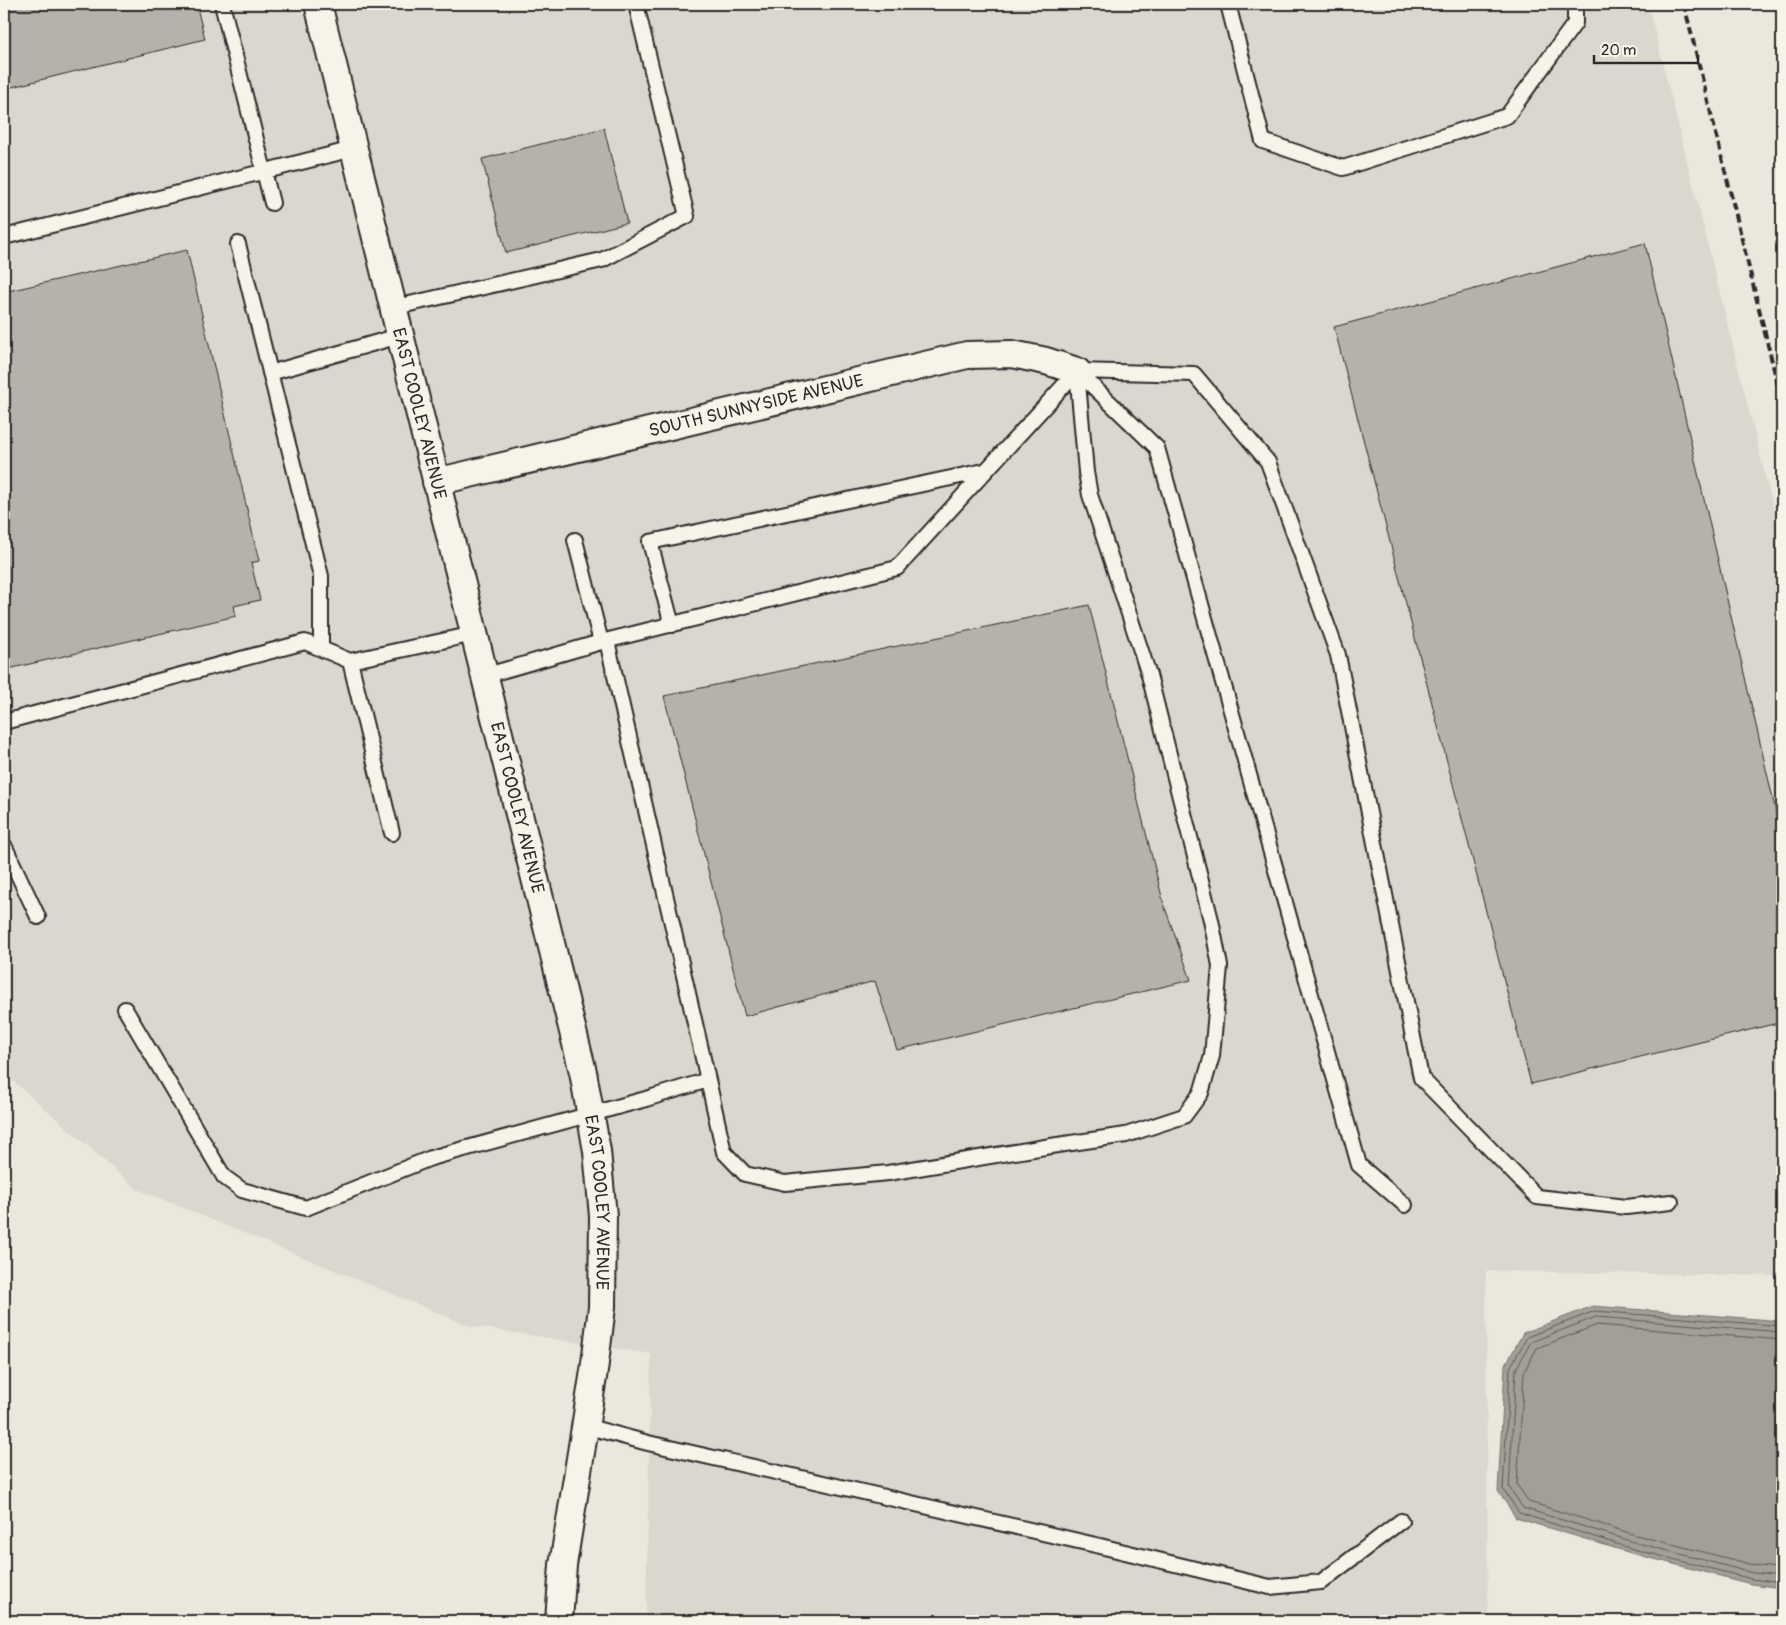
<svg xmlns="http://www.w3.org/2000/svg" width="1786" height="1625" viewBox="0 0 1786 1625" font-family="Pangolin,sans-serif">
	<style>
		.built { fill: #dbd7ce }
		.water { fill: #a29f98; stroke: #72716c }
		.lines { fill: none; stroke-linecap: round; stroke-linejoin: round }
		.shore { stroke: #5b5957; stroke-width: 1 }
		.building { fill: #b5b2ab; stroke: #2b2b2b }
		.lane-casing { stroke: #2b2b2b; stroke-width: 18 }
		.street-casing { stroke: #2b2b2b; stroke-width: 30 }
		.lane { stroke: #f7f3e8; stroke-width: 14 }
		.street { stroke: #f7f3e8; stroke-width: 26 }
		.rail { stroke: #2b2b2b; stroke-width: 4; stroke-dasharray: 8 4; stroke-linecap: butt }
		.labels { text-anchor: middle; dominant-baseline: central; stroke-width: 5; stroke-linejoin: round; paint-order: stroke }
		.street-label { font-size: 18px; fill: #2b2b2b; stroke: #f7f3e8 }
	</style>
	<rect width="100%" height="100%" fill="#ebe7dd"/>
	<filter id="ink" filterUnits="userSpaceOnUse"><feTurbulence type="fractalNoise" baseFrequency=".02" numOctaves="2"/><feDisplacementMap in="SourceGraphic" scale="10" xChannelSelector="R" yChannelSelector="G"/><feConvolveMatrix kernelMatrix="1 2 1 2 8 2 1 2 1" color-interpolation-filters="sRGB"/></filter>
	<g filter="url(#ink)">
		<path class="built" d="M4 4H1648L1782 543V1276L1486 1271 1488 1614 1483 1615 1524 1621H646L651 1354 470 1326 137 1189 4 1073Z"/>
		<path class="water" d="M1593 1306 1782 1321V1588L1751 1584 1631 1553 1516 1518 1498 1491 1505 1366 1523 1333Z"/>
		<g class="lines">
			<path class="shore" d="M1782 1326 1595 1311 1527 1337 1510 1368 1503 1489 1519 1513 1633 1549 1752 1579 1782 1583
				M1782 1332 1596 1317 1531 1342 1516 1369 1509 1487 1523 1508 1634 1542 1753 1573 1782 1576
				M1782 1340 1597 1325 1537 1348 1524 1372 1517 1485 1529 1502 1636 1535 1754 1565 1782 1569"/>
		</g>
		<path class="building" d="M4 4H196L205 39 4 89Z
			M604 128 627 223 506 253 482 159Z
			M1645 243 1782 838V1022L1531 1084 1334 327Z
			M187 250 259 561 251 563 260 600 234 606 236 616 4 670V292Z
			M1089 605 1164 905 1191 980 897 1050 875 981 745 1016 664 696Z"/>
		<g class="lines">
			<defs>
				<path id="lane" d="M222 4 272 203
					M1228 4 1263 141 1343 168 1507 116 1575 23V4
					M4 237 353 149
					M238 244 321 576V649
					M392 308 602 260 687 216 636 4
					M1077 371 1157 448 1359 1165 1405 1205
					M270 373 399 336
					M575 540 601 642
					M672 625 650 542 984 471
					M350 661 392 833
					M484 676 601 642 897 568 1077 371 1194 374 1268 462 1338 655 1421 1078 1537 1197 1626 1207 1671 1202
					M4 722 305 642 350 661 474 634
					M4 845 38 917
					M125 1009 224 1177 242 1190 306 1208 431 1158 646 1099 708 1080 607 641
					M708 1080 724 1152 745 1174 785 1183 888 1173 1051 1146 1126 1135 1184 1116 1201 1093 1212 1056 1220 966 1211 920 1149 675 1090 495 1086 472 1077 371
					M585 1426 648 1443 1100 1546 1270 1587 1321 1582 1401 1521"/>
				<g id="street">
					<path id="s1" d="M318 4 583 1072 597 1151 603 1216 602 1307 594 1371 563 1565 559 1621"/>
					<path id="s2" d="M436 482 967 355 1012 354 1046 361 1077 371"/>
				</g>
			</defs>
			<use href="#lane" class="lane-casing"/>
			<use href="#street" class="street-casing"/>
			<use href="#lane" class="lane"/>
			<use href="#street" class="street"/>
			<path class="rail" d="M1684 4 1782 402"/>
		</g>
	</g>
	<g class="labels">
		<g class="street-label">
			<text stroke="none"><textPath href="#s2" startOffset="329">SOUTH SUNNYSIDE AVENUE</textPath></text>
			<text stroke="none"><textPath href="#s1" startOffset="422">EAST COOLEY AVENUE</textPath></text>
			<text stroke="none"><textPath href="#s1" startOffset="828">EAST COOLEY AVENUE</textPath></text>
			<text stroke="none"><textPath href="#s1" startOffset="1232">EAST COOLEY AVENUE</textPath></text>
		</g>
	</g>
	<rect width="1786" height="1625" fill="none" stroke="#f7f3e8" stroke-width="20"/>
	<rect x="10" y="10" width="1766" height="1605" fill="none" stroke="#2b2b2b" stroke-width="2" filter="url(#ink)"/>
	<path d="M1594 55v8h104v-8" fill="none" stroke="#2b2b2b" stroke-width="2.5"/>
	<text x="1601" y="55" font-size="15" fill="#2b2b2b" stroke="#f7f3e8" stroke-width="4" paint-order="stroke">20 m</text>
</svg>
